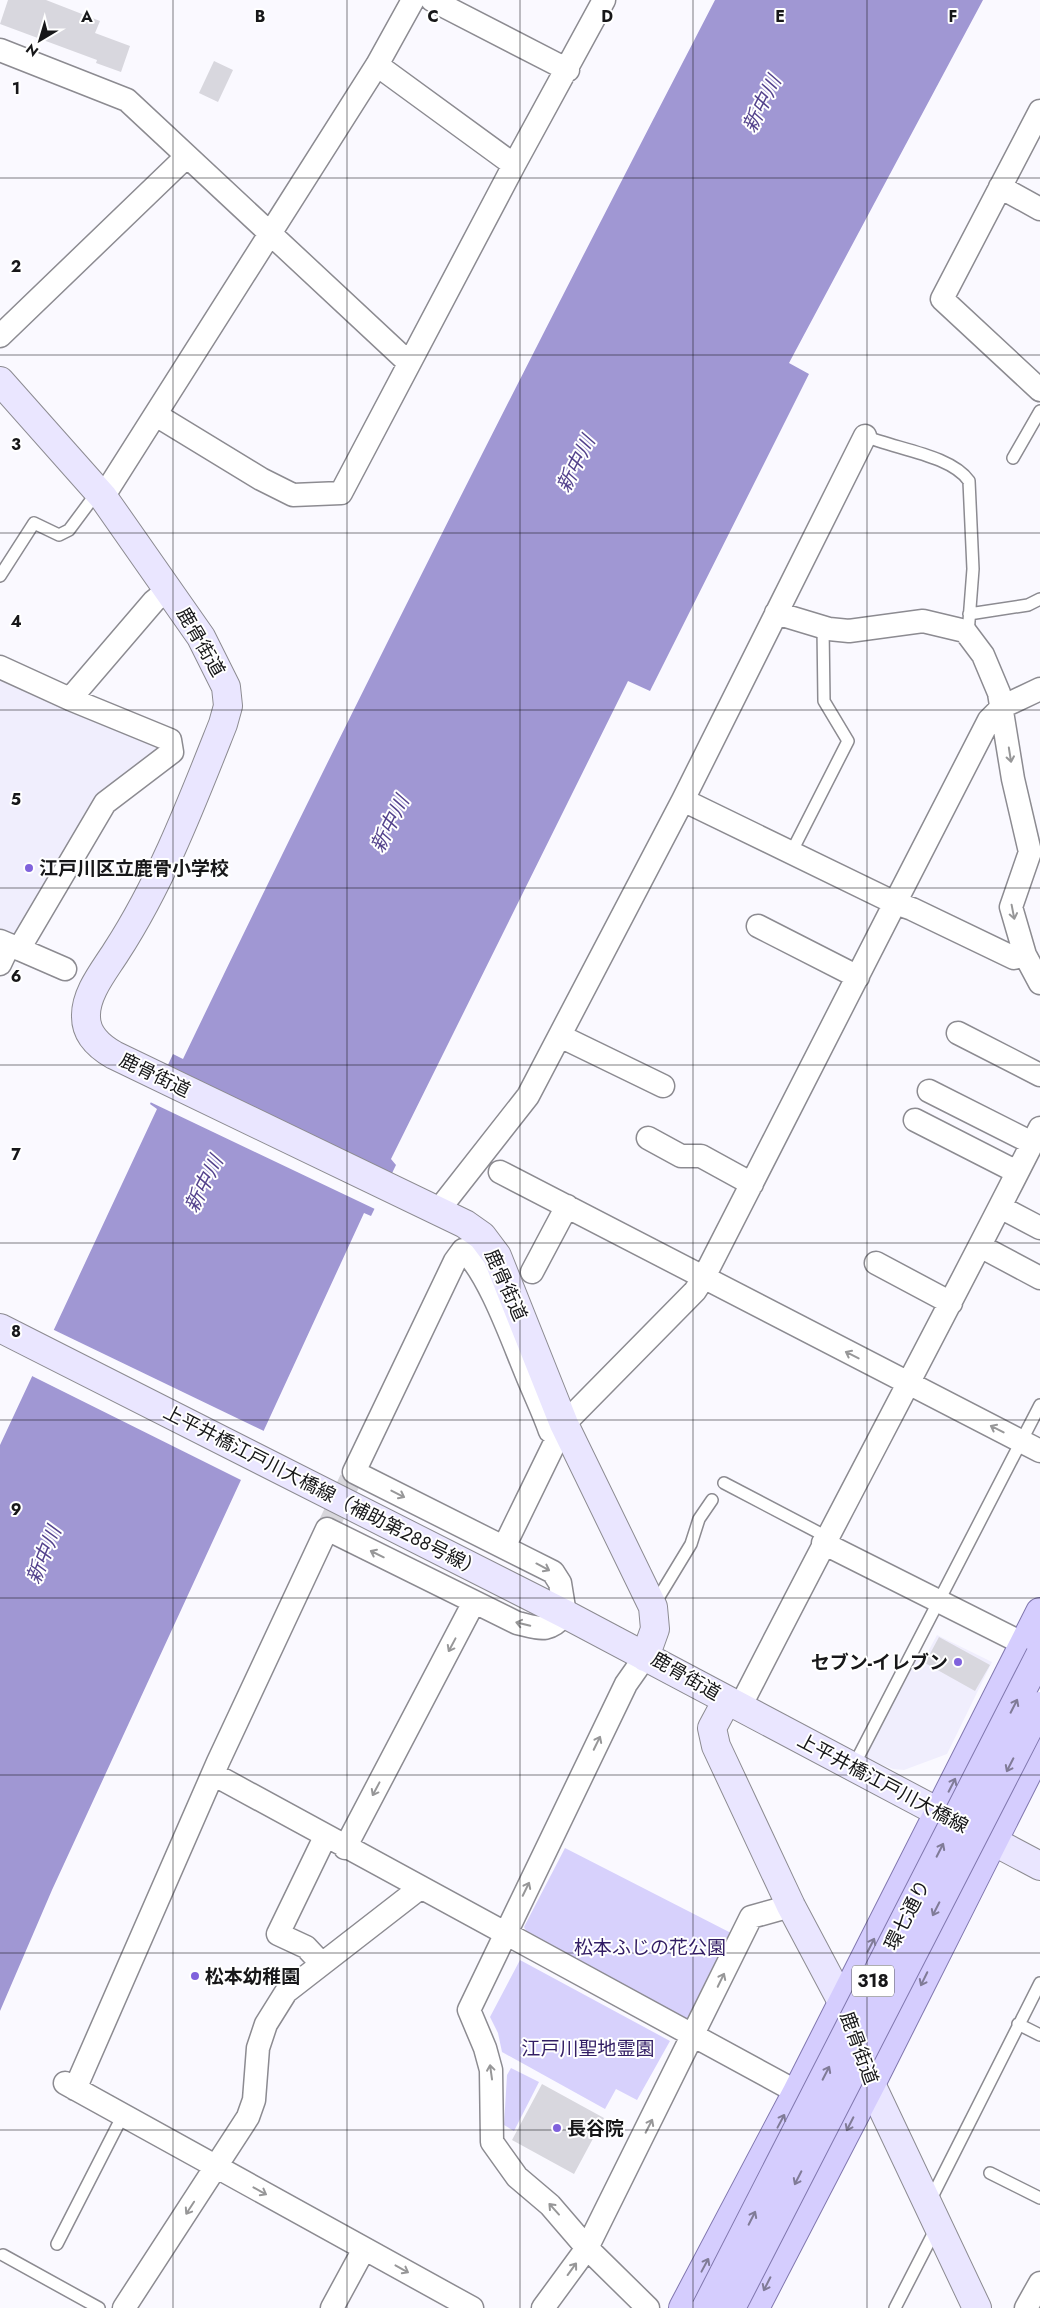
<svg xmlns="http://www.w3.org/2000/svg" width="1040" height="2308" viewBox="0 0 1040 2308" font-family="Jost,'Noto Sans JP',sans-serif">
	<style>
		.built { fill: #f0eefd }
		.green { fill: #d7d1fc }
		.water { fill: #a097d3 }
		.pier { fill: #faf9ff }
		.building { fill: #d8d7de }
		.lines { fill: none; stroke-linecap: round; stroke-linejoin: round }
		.street-tunnel { stroke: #d8d7dc; stroke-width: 22; stroke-dasharray: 22 11; stroke-linecap: butt }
		.lane-casing { stroke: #8c8b91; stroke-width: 14 }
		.street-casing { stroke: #8c8b91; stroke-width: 25 }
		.secondary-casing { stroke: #8c8b91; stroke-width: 30 }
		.primary-casing { stroke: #8077ae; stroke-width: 30 }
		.lane { stroke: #fff; stroke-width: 11 }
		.street { stroke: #fff; stroke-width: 22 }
		.secondary { stroke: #eae6ff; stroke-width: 28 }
		.primary { stroke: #d5cdfe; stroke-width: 28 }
		.primary-bridge-casing { stroke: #8077ae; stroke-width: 30; stroke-linecap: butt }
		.primary-bridge { stroke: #d5cdfe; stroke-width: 28 }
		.oneway { stroke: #979798 }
		.oneway2 { stroke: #807b97 }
		.grid { fill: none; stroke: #171719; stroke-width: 1; stroke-opacity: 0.55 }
		.poi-dot { fill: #8062dc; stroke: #fff; stroke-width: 2 }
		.labels { text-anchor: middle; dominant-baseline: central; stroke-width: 4; stroke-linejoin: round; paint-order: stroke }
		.shield { fill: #fff; stroke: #5d5d5e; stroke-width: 1 }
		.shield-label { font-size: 18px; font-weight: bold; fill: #171719 }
		.street-label { font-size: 19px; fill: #171719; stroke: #fff }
		.poi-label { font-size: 19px; font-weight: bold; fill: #171719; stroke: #fff; text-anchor: start }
		.park-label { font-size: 19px; fill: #321d64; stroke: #fff }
		.water-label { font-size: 20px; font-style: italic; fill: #53428c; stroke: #fff }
		.grid-label { font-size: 16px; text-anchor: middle; font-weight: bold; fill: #171719; stroke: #fff; stroke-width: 4; stroke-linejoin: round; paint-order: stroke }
	</style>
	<rect width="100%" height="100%" fill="#faf9ff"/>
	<path class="built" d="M0 678 161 745V750L97 802 18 938 0 933Z
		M937 1635 992 1662 947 1754 904 1770 893 1769 864 1758 917 1657 923 1661Z"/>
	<path class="green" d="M565 1848 733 1934 693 2016 684 2022 529 1936 524 1927Z
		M520 1960 670 2041 637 2100 616 2089 605 2109 502 2052 498 2033 490 2017Z
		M511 2068 539 2082 514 2131 504 2125 507 2075Z"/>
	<path class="water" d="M715 0H983L789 363 809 374 650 691 628 681 391 1159 396 1165 371 1216 364 1213 52 1890 0 2011V1445L157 1109 150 1104 173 1054 183 1059C354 703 533 351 715 0Z"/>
	<path class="pier" d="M163 1069 392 1179 377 1210 148 1101Z
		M52 1329 266 1432 243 1481 30 1375Z"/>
	<path class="building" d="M8 0H46L100 21 95 33 130 46 121 72 96 63 97 60 0 24Z
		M214 61 233 70 218 102 199 93Z
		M939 1637 990 1665 975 1691 925 1663Z
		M542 2084 604 2118 574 2174 512 2140Z"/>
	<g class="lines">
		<path class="street-tunnel" d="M327 1529 354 1472"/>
		<defs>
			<path id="lane" d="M865 436C895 449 951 455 969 481L973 569 968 634
				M1013 458 1040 411
				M0 576 34 523 59 535 69 530 98 491
				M969 614 1028 605 1040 599
				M791 853 848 741 824 701 823 627
				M724 1483 827 1537
				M654 1605 691 1544 699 1519 712 1500
				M853 1767 1040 1405
				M1018 2024 1040 2035
				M990 2173 1040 2198
				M925 2197 934 2193 1040 1983
				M57 2244 123 2115
				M3 2255 99 2308
				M895 2308 932 2236 940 2230"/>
			<path id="street" d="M432 0 568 70
				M0 50 127 100 409 363
				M377 65 514 165
				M1040 111 942 299 1040 390
				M1000 187 1040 209
				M0 336 187 156
				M156 415 261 479 293 495 341 493 514 165 604 0
				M103 497 377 65 413 0
				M776 613 829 629 849 631 923 621 965 631 983 655 999 693 1013 779 1030 852 1011 907 1025 955 1040 983
				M0 667 70 699 170 740 172 752 105 803 19 949 0 941
				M70 699 154 601 169 589
				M683 800 895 903 989 720 1002 707 1040 689
				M758 926 858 977
				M19 949 65 969
				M0 964 9 945
				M958 1033 1040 1075
				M560 1036 663 1086
				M929 1091 1032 1143
				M915 1120 1017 1172
				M648 1138 681 1156H701L752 1184
				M500 1172 1040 1451
				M1000 1207 1040 1228
				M437 1212 528 1096 683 800 865 436
				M980 1246 1040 1278
				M876 1263 951 1303
				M532 1272 567 1206
				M823 1543 1024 1644
				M504 1547 564 1424 695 1291 704 1277 895 903 912 909 1014 958 1025 955
				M645 1657 626 1684 469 2010 485 2048 491 2070 492 2142 517 2177 550 2205 587 2248 648 2308
				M740 1707C839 1513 942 1322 1040 1128
				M213 1774 797 2092
				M345 1848 474 1602
				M321 1963 306 1947 278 1934 325 1837
				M65 2083 472 2308
				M75 2089 218 1762 327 1529 517 1623C539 1628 549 1634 565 1614L560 1583 553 1572 354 1472 455 1261 463 1250C488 1271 513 1342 526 1373 534 1393 543 1411 550 1431L558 1437
				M124 2308 248 2117 254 2100 258 2048 266 2024 286 1992 420 1888
				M332 2308 364 2249
				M543 2308 587 2248 751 1917 791 1906
				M1026 2308 1040 2283"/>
			<path id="secondary" d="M0 381 103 497 201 637 226 687 228 706 223 724C192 802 162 881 116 952 104 971 85 994 86 1017 86 1035 100 1047 114 1055L465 1224 482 1236 497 1256 564 1424 653 1607 655 1629 645 1657
				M0 1328 565 1614 1040 1866
				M727 1700 712 1728 716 1746 791 1906 842 2002 849 2023
				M864 2064 871 2084 977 2308"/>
			<path id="primary" d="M683 2308 797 2092 1040 1612
				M755 2308 871 2084 1040 1748"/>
		</defs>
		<use href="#lane" class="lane-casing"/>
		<use href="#street" class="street-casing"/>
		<use href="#secondary" class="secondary-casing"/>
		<use href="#primary" class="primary-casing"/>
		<use href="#lane" class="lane"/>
		<use href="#street" class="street"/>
		<use href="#secondary" class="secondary"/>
		<use href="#primary" class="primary"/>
		<defs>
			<path id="primary-bridge" d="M706 2308 1040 1655
				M731 2308 1040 1706"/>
		</defs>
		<use href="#primary-bridge" class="primary-bridge-casing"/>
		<use href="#primary-bridge" class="primary-bridge"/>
	</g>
	<defs><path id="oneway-shaft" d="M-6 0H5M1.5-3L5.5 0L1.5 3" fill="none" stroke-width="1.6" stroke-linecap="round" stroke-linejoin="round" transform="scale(1.25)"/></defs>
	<g class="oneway">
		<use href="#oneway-shaft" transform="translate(1010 755) rotate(81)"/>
		<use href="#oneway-shaft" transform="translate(1013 912) rotate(79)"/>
		<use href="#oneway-shaft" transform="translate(852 1355) rotate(-153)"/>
		<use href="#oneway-shaft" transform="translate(997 1429) rotate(-153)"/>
		<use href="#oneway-shaft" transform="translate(398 1494) rotate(27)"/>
		<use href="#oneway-shaft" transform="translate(377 1554) rotate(-154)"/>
		<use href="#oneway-shaft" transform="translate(543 1567) rotate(28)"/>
		<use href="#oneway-shaft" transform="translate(523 1624) rotate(-166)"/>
		<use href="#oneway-shaft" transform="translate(452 1645) rotate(118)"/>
		<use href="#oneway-shaft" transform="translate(597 1743) rotate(-64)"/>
		<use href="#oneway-shaft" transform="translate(376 1789) rotate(118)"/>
		<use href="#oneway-shaft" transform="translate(526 1889) rotate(-64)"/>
		<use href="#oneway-shaft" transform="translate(721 1980) rotate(-64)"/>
		<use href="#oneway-shaft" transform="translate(491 2072) rotate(-98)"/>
		<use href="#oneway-shaft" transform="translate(649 2126) rotate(-63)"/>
		<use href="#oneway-shaft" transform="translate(260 2191) rotate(29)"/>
		<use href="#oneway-shaft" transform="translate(190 2208) rotate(123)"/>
		<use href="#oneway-shaft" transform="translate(554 2209) rotate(-132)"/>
		<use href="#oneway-shaft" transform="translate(402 2269) rotate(29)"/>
		<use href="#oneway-shaft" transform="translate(572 2269) rotate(-54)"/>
	</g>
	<g class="oneway2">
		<use href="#oneway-shaft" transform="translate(1014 1706) rotate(-63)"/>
		<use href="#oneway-shaft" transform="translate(1010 1765) rotate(117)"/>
		<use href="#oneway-shaft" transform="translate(952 1785) rotate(-63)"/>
		<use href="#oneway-shaft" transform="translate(940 1850) rotate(-63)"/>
		<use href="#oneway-shaft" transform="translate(936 1909) rotate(117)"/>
		<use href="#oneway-shaft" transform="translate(871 1945) rotate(-63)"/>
		<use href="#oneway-shaft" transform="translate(924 1979) rotate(116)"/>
		<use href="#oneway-shaft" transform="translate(826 2073) rotate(-63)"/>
		<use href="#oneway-shaft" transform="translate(781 2121) rotate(-62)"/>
		<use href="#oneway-shaft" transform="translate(850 2124) rotate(117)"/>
		<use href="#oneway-shaft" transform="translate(798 2178) rotate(117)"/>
		<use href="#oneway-shaft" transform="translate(752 2218) rotate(-63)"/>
		<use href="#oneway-shaft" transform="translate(705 2265) rotate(-62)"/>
		<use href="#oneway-shaft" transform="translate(767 2284) rotate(117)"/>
	</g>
	<path class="grid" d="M173 0V2308M347 0V2308M520 0V2308M693 0V2308M867 0V2308M0 178H1040M0 355H1040M0 533H1040M0 710H1040M0 888H1040M0 1065H1040M0 1243H1040M0 1420H1040M0 1598H1040M0 1775H1040M0 1953H1040M0 2130H1040"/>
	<g class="poi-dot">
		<circle cx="29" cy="868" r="5"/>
		<circle cx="958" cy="1662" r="5"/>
		<circle cx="195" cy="1976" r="5"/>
		<circle cx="557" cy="2128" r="5"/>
	</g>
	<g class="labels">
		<rect class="shield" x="852" y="1965.5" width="42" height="31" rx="4"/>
		<g class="shield-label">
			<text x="873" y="1981">318</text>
		</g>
		<g class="street-label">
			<text transform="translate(201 642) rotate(60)">鹿骨街道</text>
			<text transform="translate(155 1075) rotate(26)">鹿骨街道</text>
			<text transform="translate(506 1285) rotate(66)">鹿骨街道</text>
			<text transform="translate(323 1491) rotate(27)">上平井橋江戸川大橋線（補助第288号線）</text>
			<text transform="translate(686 1676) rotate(30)">鹿骨街道</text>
			<text transform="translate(883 1783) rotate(28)">上平井橋江戸川大橋線</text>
			<text transform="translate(907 1915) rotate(-63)">環七通り</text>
			<text transform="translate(859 2048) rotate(70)">鹿骨街道</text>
		</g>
		<g class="poi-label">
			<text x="39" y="868">江戸川区立鹿骨小学校</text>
			<text x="948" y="1662" text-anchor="end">セブン-イレブン</text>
			<text x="205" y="1976">松本幼稚園</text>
			<text x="567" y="2128">長谷院</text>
		</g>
		<g class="park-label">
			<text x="650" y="1947">松本ふじの花公園</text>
			<text x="588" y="2048">江戸川聖地霊園</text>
		</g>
		<g class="water-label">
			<text transform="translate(762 104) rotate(-63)">新中川</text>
			<text transform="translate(576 464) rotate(-63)">新中川</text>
			<text transform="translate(390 824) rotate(-63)">新中川</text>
			<text transform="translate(204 1184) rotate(-63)">新中川</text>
			<text transform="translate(44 1555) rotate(-68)">新中川</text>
		</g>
	</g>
	<g class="grid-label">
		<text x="87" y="22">A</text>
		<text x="260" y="22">B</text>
		<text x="433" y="22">C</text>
		<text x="607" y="22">D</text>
		<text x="780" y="22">E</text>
		<text x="953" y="22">F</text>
		<text x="16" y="94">1</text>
		<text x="16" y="272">2</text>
		<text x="16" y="450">3</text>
		<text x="16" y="627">4</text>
		<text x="16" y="805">5</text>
		<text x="16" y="982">6</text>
		<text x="16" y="1160">7</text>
		<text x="16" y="1337">8</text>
		<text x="16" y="1515">9</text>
	</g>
	<g transform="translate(40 40) rotate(218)" stroke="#ffffff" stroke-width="4" paint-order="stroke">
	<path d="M0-4L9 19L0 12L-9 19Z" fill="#171719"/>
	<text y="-8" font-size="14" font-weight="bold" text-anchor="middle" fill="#171719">N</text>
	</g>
</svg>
